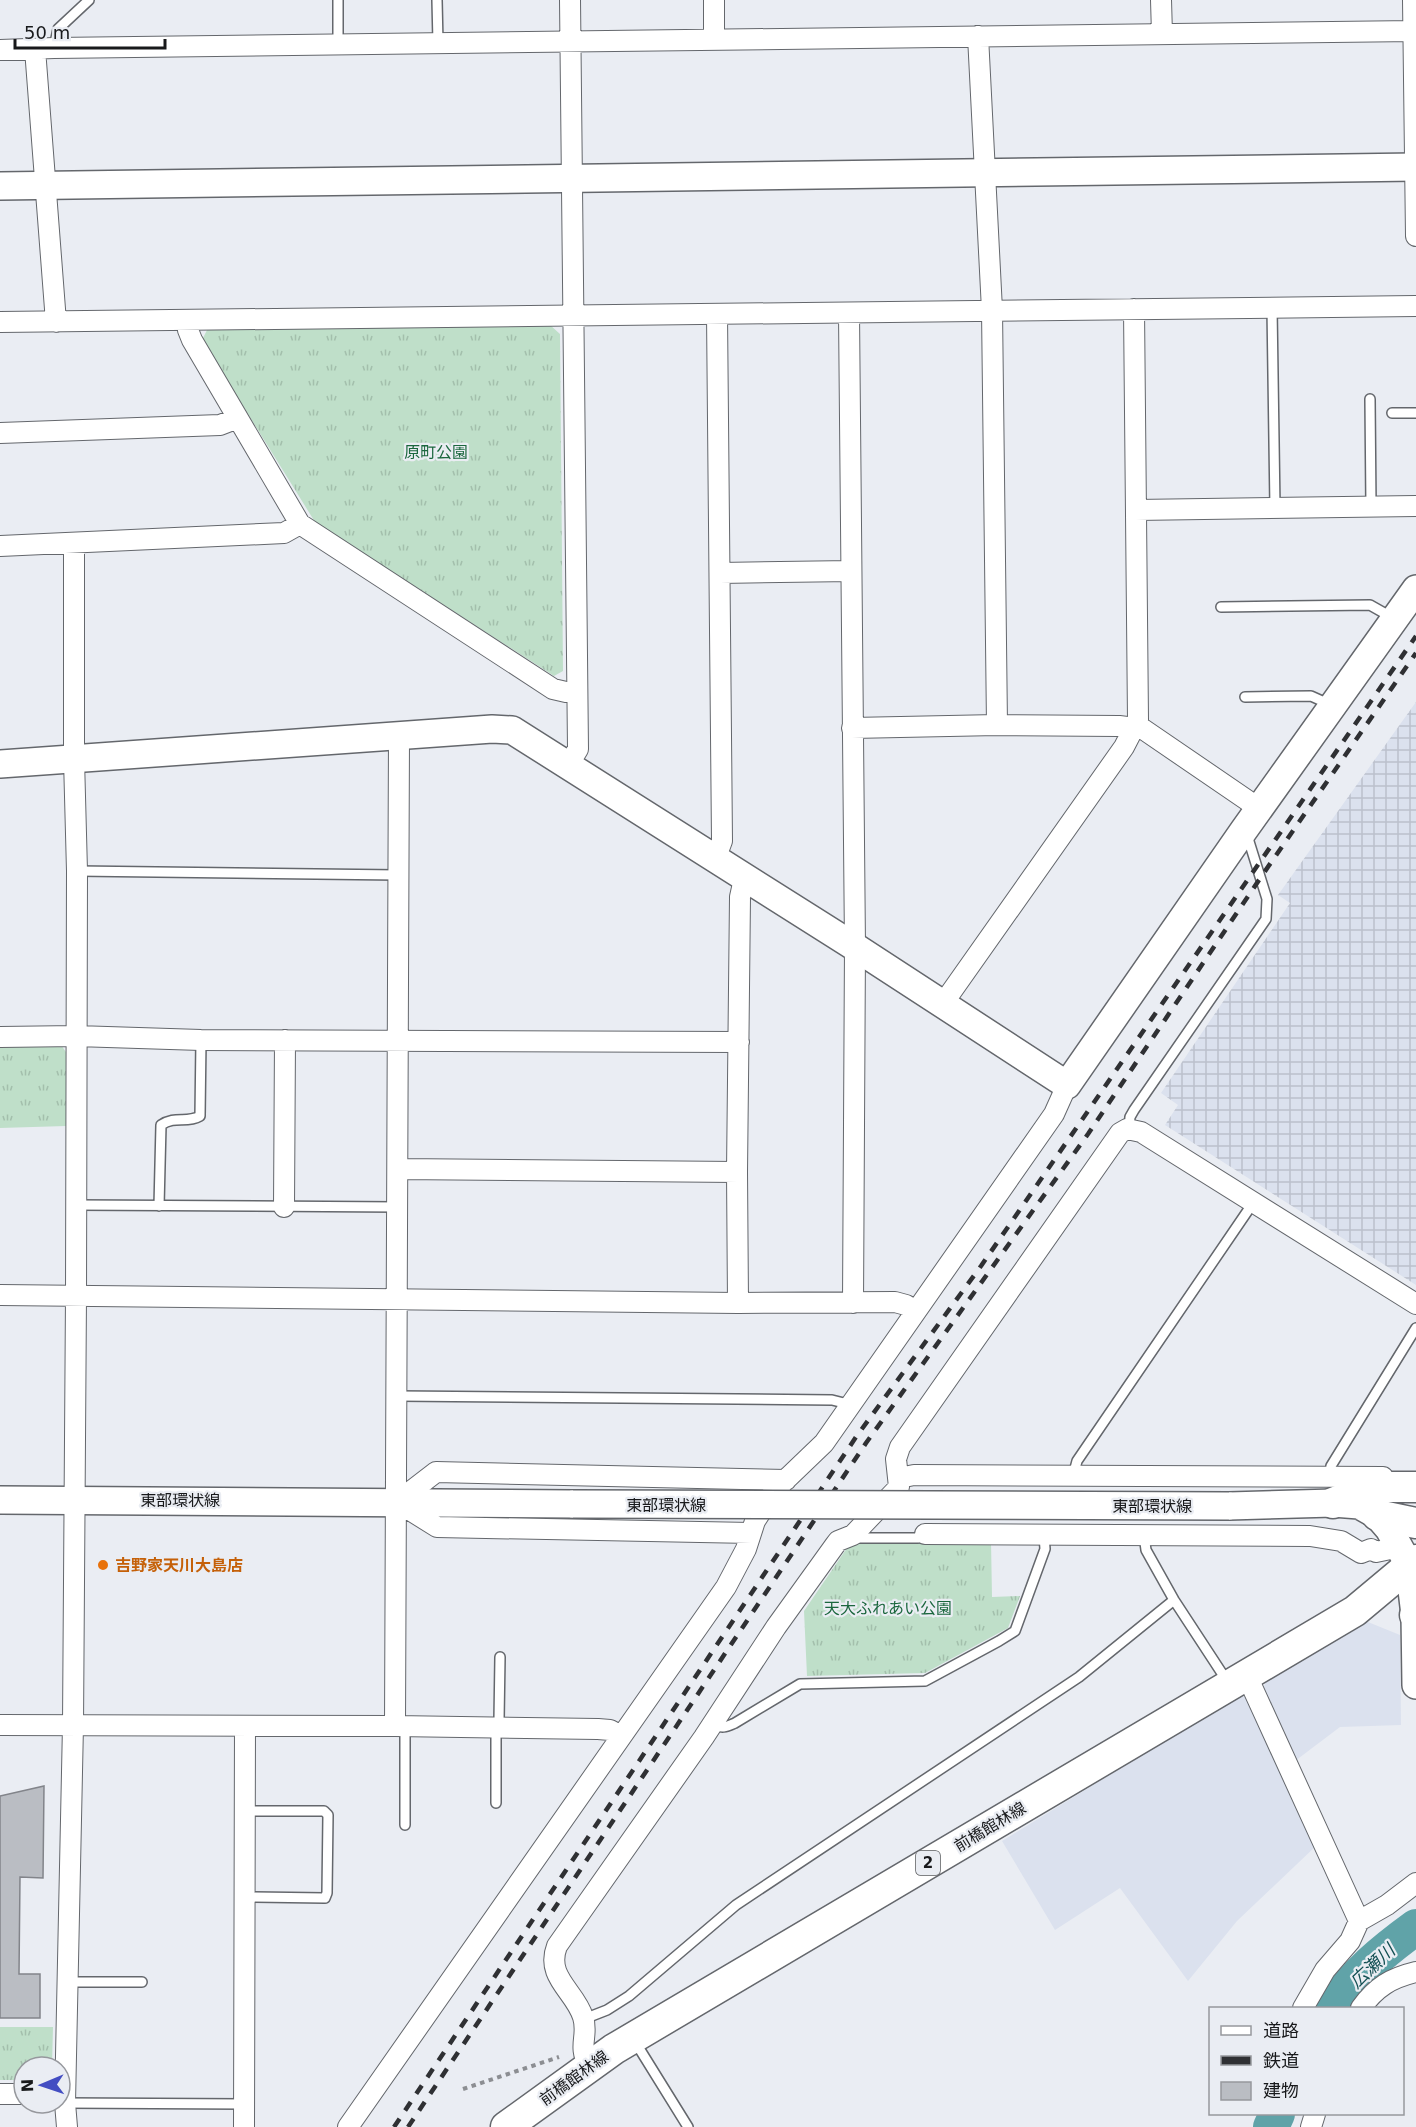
<svg xmlns="http://www.w3.org/2000/svg" width="1416" height="2127" viewBox="0 0 1416 2127" font-family="'DejaVu Sans','Noto Sans JP',sans-serif">
	<style>
		.built { fill: #dbe1ee }
		.industrial { fill: url(#industrial-grid) }
		.grass { fill: url(#grass-tufts) }
		.lines { fill: none; stroke-linecap: round; stroke-linejoin: round }
		.river { stroke: #60a3a8; stroke-width: 36 }
		.building { fill: #babdc3; stroke: #82848a; stroke-width: 1.5 }
		.lane-casing { stroke: #64676c; stroke-width: 12 }
		.street-casing { stroke: #64676c; stroke-width: 22 }
		.secondary-casing { stroke: #64676c; stroke-width: 30 }
		.primary-casing { stroke: #64676c; stroke-width: 33 }
		.path { stroke: #8c8e92; stroke-width: 4; stroke-dasharray: 4.5 4.5; stroke-linecap: butt }
		.lane { stroke: #fff; stroke-width: 9 }
		.street { stroke: #fff; stroke-width: 20 }
		.secondary { stroke: #fff; stroke-width: 27 }
		.primary { stroke: #fff; stroke-width: 30 }
		.rail { stroke: #2f3033; stroke-width: 4.5; stroke-dasharray: 10 10; stroke-linecap: butt }
		.secondary-bridge-casing { stroke: #64676c; stroke-width: 30; stroke-linecap: butt }
		.secondary-bridge { stroke: #fff; stroke-width: 27 }
		.food-dot { fill: #e8710a; stroke: #eaedf3; stroke-width: 2 }
		.labels { text-anchor: middle; dominant-baseline: central; stroke-width: 4.5; stroke-linejoin: round; paint-order: stroke }
		.shield { fill: #eaedf3; stroke: #57595c; stroke-width: 1.5 }
		.shield-label { font-size: 15px; font-weight: bold; fill: #18191b }
		.park-label { font-size: 16px; fill: #1b673e; stroke: #eaedf3 }
		.street-label { font-size: 16px; fill: #18191b; stroke: #eaedf3 }
		.food-label { font-size: 16px; font-weight: bold; fill: #c56008; stroke: #eaedf3; text-anchor: start }
		.water-label { font-size: 18px; font-style: italic; fill: #124f53; stroke: #eaedf3 }
	</style>
	<defs>
		<pattern id="industrial-grid" width="8" height="8" patternUnits="userSpaceOnUse" patternTransform="scale(1.5)"><rect width="8" height="8" fill="#dbe1ee"/><path d="M0 4h8M4 0v8" fill="none" stroke="#bbc0cc"/></pattern>
		<pattern id="grass-tufts" width="24" height="20" patternUnits="userSpaceOnUse" patternTransform="scale(1.5)"><rect width="24" height="20" fill="#bfdfc9"/><path d="M3 7l-1-3M5 7V3M7 7l1-3M15 17l-1-3M17 17v-4M19 17l1-3" fill="none" stroke="#a3bfac"/></pattern>
	</defs>
	<rect width="100%" height="100%" fill="#eaedf3"/>
	<path class="built" d="M1363 1620 1400 1635 1401 1725 1340 1727 1295 1761 1262 1691 1267 1680Z
		M1238 1696 1251 1697 1317 1845 1237 1921 1188 1981 1120 1888 1055 1930 1002 1841Z"/>
	<path class="industrial" d="M1416 702V1285L1165 1125 1178 1105 1161 1093 1290 903 1278 895Z"/>
	<path class="grass" d="M550 325 560 334 563 671 554 676 315 522 202 340 207 330Z
		M0 1045H61L66 1052V1126L0 1128Z
		M991 1541 992 1597 1020 1596 1008 1628 925 1673 807 1676 804 1611 847 1548 859 1542Z
		M0 2027H53L52 2067H24V2080H0Z"/>
	<g class="lines">
		<path class="river" d="M1332 2008C1354 1975 1383 1951 1416 1927
			M1271 2127 1277 2114"/>
	</g>
	<path class="building" d="M44 1786 43 1878 20 1877 19 1974H40V2018H0V1796Z"/>
	<g class="lines">
		<defs>
			<path id="lane" d="M338 0V45
				M437 0 438 43
				M54 48 58 29 89 0
				M1272 308 1275 508
				M1370 399 1371 507
				M1392 413H1416
				M1221 607 1370 605 1393 618
				M1245 697 1311 696 1331 705
				M77 871 398 875
				M1129 1129 1130 1117 1134 1110 1266 919 1267 899 1247 835
				M76 1205 398 1207
				M159 1206 161 1125C176 1115 186 1124 200 1116L201 1040
				M398 1396 832 1400 844 1403 849 1407
				M1073 1476 1077 1461 1253 1203
				M1329 1477 1331 1466 1416 1328
				M853 1535 858 1538H918L925 1534
				M1144 1535 1146 1550 1174 1600 1227 1681
				M712 1724C722 1729 726 1727 735 1723L800 1684 925 1681 999 1641 1015 1631 1045 1549 1044 1535
				M496 1803V1736L499 1720 500 1657
				M405 1825V1726
				M245 1897 325 1898 327 1893 328 1815 324 1811H246
				M67 1982H142
				M584 2019 607 2010 629 1996 736 1905 1079 1677 1174 1600
				M634 2040 688 2127
				M65 2103 244 2104"/>
			<path id="street" d="M714 0V40
				M1161 0 1162 34
				M1413 0 1416 236
				M978 36 992 310 997 725
				M35 49 56 322
				M0 50 54 48 1414 31
				M849 313 855 947 853 1303
				M187 320 188 330 192 340 300 524 553 689 566 692 577 691
				M0 322 1416 306
				M0 433 220 425 238 418
				M1136 510 1416 506
				M0 546 284 533 300 524
				M720 573 851 571
				M852 728 997 725 1119 726 1143 729 1260 809
				M569 764 578 749 570 0
				M713 856 719 849 722 841 717 314
				M942 1005 1124 747 1138 720 1134 309
				M0 1037 76 1036 201 1040 739 1042
				M399 1169 737 1172
				M284 1207 285 1040
				M0 1295 738 1303 895 1302 906 1305 916 1311
				M738 1303 737 1172 740 897 742 888 749 880
				M899 1478 914 1475 1383 1477
				M751 1533 437 1527 397 1502 436 1472 786 1480
				M925 1534 1310 1536 1341 1541 1361 1553 1371 1549 1376 1552 1400 1547
				M1247 1676 1359 1921
				M0 1725 395 1726 598 1729 610 1730 621 1736
				M395 1726 399 736
				M1303 2008 1325 1970 1350 1941 1359 1921 1387 1905 1416 1883
				M1361 2008C1376 1987 1391 1978 1416 1972
				M589 2066C577 2045 589 2036 583 2017 575 1991 545 1977 557 1946L704 1737 776 1627 835 1545 838 1541 853 1535 899 1487 896 1459 900 1447 1120 1133 1127 1129 1141 1132 1416 1304
				M0 2094H24
				M67 2127 65 2103 73 1725 76 1296 77 871 74 759V543
				M244 2127 245 1726
				M348 2127 726 1587 746 1549 755 1521 775 1490 824 1443 1054 1114 1067 1085
				M1311 2127 1315 2114"/>
			<path id="secondary" d="M0 186 1416 167
				M0 764 492 729 512 730 855 947 1067 1085 1244 830 1416 589
				M0 1500 573 1504
				M1229 1506 1333 1503 1359 1505 1377 1515 1389 1529 1409 1565 1415 1615 1416 1685"/>
			<path id="primary" d="M1333 1503 1373 1487H1416
				M1377 1515 1416 1523
				M1415 1615H1416
				M506 2127 614 2049 1355 1611 1416 1560"/>
		</defs>
		<use href="#lane" class="lane-casing"/>
		<use href="#street" class="street-casing"/>
		<use href="#secondary" class="secondary-casing"/>
		<use href="#primary" class="primary-casing"/>
		<path class="path" d="M463 2089 559 2057"/>
		<use href="#lane" class="lane"/>
		<use href="#street" class="street"/>
		<use href="#secondary" class="secondary"/>
		<use href="#primary" class="primary"/>
		<path class="rail" d="M394 2127 856 1437 981 1266 1416 636
			M408 2127 866 1443 1088 1134 1261 877 1416 653"/>
		<defs>
			<path id="secondary-bridge" d="M573 1504 1229 1506"/>
		</defs>
		<use href="#secondary-bridge" class="secondary-bridge-casing"/>
		<use href="#secondary-bridge" class="secondary-bridge"/>
	</g>
	<circle class="food-dot" cx="103" cy="1565" r="6"/>
	<g class="labels">
		<rect class="shield" x="916" y="1851" width="24" height="24" rx="4.5"/>
		<g class="shield-label">
			<text x="928" y="1863">2</text>
		</g>
		<g class="park-label">
			<text x="436" y="452">原町公園</text>
			<text x="888" y="1608">天大ふれあい公園</text>
		</g>
		<g class="street-label">
			<text x="180" y="1500">東部環状線</text>
			<text x="666" y="1505">東部環状線</text>
			<text x="1152" y="1506">東部環状線</text>
			<text transform="translate(990 1827) rotate(-31)">前橋館林線</text>
			<text transform="translate(574 2078) rotate(-36)">前橋館林線</text>
		</g>
		<g class="food-label">
			<text x="115" y="1565">吉野家天川大島店</text>
		</g>
		<g class="water-label">
			<text transform="translate(1372 1966) rotate(-43)">広瀬川</text>
		</g>
	</g>
	<rect x="1209" y="2007" width="195" height="108" fill="#eaedf3" stroke="#96989d" stroke-width="1.5"/>
	<rect x="1221" y="2026" width="30" height="9" fill="#ffffff" stroke="#96989d" stroke-width="1.5"/>
	<text x="1263" y="2037" font-size="18" fill="#18191b">道路</text>
	<rect x="1221" y="2056" width="30" height="9" fill="#2f3033" stroke="#96989d" stroke-width="1.5"/>
	<text x="1263" y="2067" font-size="18" fill="#18191b">鉄道</text>
	<rect x="1221" y="2082" width="30" height="18" fill="#babdc3" stroke="#96989d" stroke-width="1.5"/>
	<text x="1263" y="2097" font-size="18" fill="#18191b">建物</text>
	<g transform="translate(42 2085) rotate(268)"><circle r="28" fill="#eaedf3" stroke="#96989d" stroke-width="1.5"/>
	<path d="M0-4.5L10 22L0 15L-10 22Z" fill="#434dc2"/>
	<text y="-9" font-size="16" font-weight="bold" text-anchor="middle" fill="#18191b">N</text>
	</g>
	<path d="M15 39v9h150v-9" fill="none" stroke="#18191b" stroke-width="3"/>
	<text x="24" y="39" font-size="18" fill="#18191b" stroke="#eaedf3" stroke-width="4.5" paint-order="stroke">50 m</text>
</svg>
